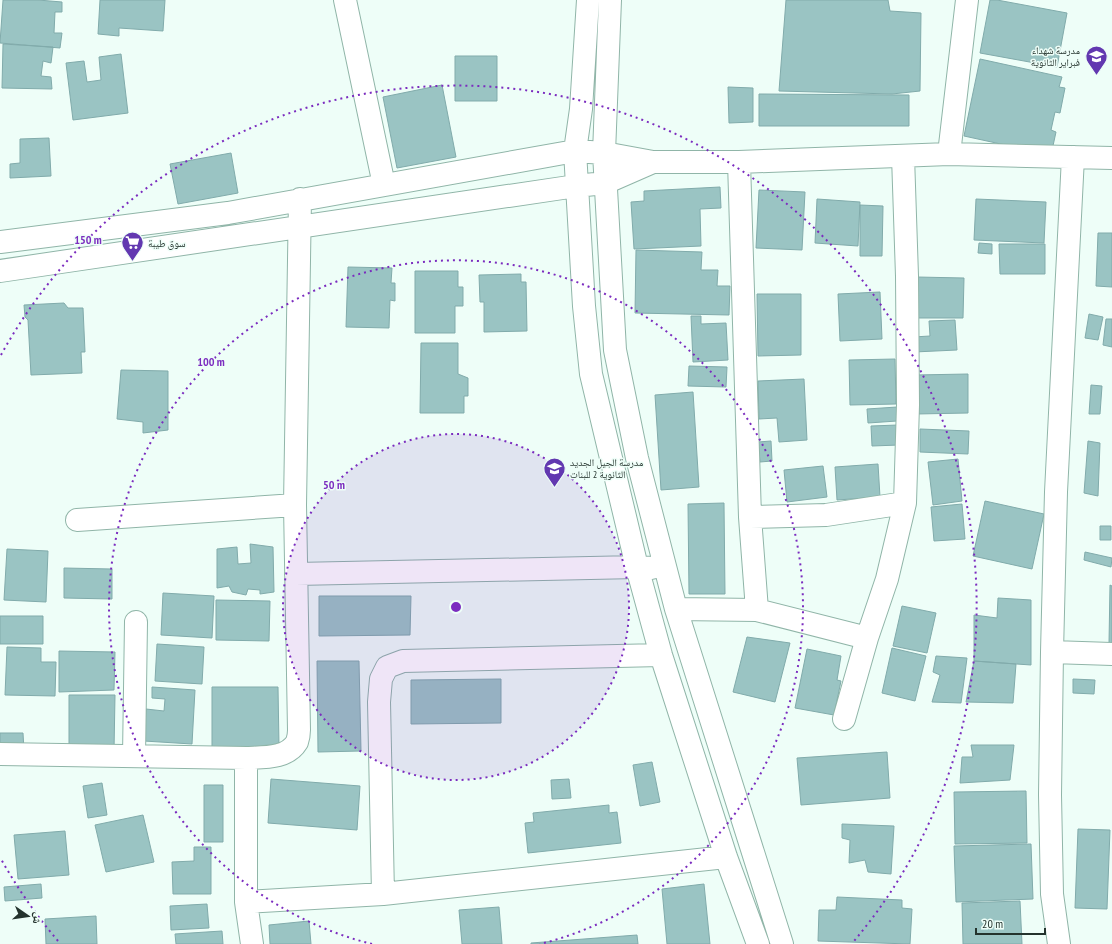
<svg xmlns="http://www.w3.org/2000/svg" width="1112" height="944" viewBox="0 0 1112 944" font-family="'PT Sans Narrow','Noto Naskh Arabic',sans-serif">
	<style>
		.building { fill: #9ac4c3; stroke: #81abab }
		.lines { fill: none; stroke-linecap: round; stroke-linejoin: round }
		.street-casing { stroke: #90b5a8; stroke-width: 24 }
		.street { stroke: #fff; stroke-width: 22 }
		.ring { fill: none; stroke: #7b2cbf; stroke-width: 2; stroke-dasharray: 2 4 }
		.labels { text-anchor: middle; dominant-baseline: central; stroke-width: 3; stroke-linejoin: round; paint-order: stroke }
		.poi-label { font-size: 10px; fill: #24332d; stroke: #eefef8; text-anchor: start }
		.centre { fill: #7b2cbf; stroke: #eefef8; stroke-width: 2 }
		.ring-label { font-size: 12px; text-anchor: middle; font-weight: bold; fill: #7b2cbf; stroke: #eefef8; stroke-width: 3; stroke-linejoin: round; paint-order: stroke }
	</style>
	<rect width="100%" height="100%" fill="#eefef8"/>
	<path class="building" d="M3 0H38L62 2V12H55L54 33H62L60 48 0 43Z
		M100 0H165L163 31 119 28V36L98 34Z
		M786 0H888L890 11 921 13 920 91 892 94 779 91Z
		M990 0H997L1067 13 1057 67 980 53Z
		M3 44 53 47 51 63 43 61 41 76 51 77 52 89 2 88Z
		M121 54 128 113 73 120 66 63 84 61 87 82 101 80 99 57Z
		M455 56H497V101H455Z
		M980 59 1062 77 1059 87 1065 88 1060 113 1055 112 1051 130 1056 132 1051 155 964 136Z
		M442 85 456 157 397 168 383 97Z
		M728 87 753 88V122L729 123Z
		M759 94 909 95V126H759Z
		M49 138 51 176 10 178V164L20 163V139Z
		M231 153 238 193 178 204 170 164Z
		M720 187 721 208 700 209 701 246 634 249 631 202 644 201V191Z
		M759 190 805 192 802 250 756 248Z
		M817 199 860 202 858 246 815 243Z
		M976 199 1046 202 1044 243 974 240Z
		M860 205 883 206 882 256H860Z
		M1098 233H1112V287L1096 286Z
		M979 243 992 244V254L978 253Z
		M999 244H1045V274H1000Z
		M636 250 702 252 701 270H718L717 286H730L729 315 635 313Z
		M348 267 392 268 391 283H395V301L390 300 389 328 346 327Z
		M415 271H458V287H463V306H455V333H415Z
		M521 274V282H526L527 331 484 332V302H480L479 275Z
		M917 277 964 278 963 318H916Z
		M880 292 882 339 840 341 838 294Z
		M757 294H801V355L758 356Z
		M64 303 68 308H83L85 352H81L82 373 31 375 28 320 25 317 24 305Z
		M1089 314 1103 317 1098 340 1085 338Z
		M691 316H701V324L726 323 728 360 693 362Z
		M1106 319H1112V347L1103 345Z
		M955 320 957 350 914 352 913 337 930 336 929 321Z
		M421 343H458V374L468 378V396H464V413H420Z
		M895 359 896 404 850 405 849 360Z
		M689 366 727 367 726 387 688 386Z
		M121 370 168 371V430L143 433V422L117 419Z
		M968 374V413L916 414 915 375Z
		M804 379 807 440 779 442 777 418 759 419 758 381Z
		M1091 385 1102 386 1100 414H1089Z
		M693 392 699 487 661 490 655 395Z
		M897 407V421L868 423 867 409Z
		M898 425 899 445 872 446 871 426Z
		M920 429 969 431 968 454 920 452Z
		M771 441 772 461 760 462 758 442Z
		M1088 441 1100 443 1098 496 1084 493Z
		M958 459 962 501 933 505 928 462Z
		M878 464 880 497 837 500 835 467Z
		M823 466 827 497 787 502 784 470Z
		M985 501 1044 514 1032 569 973 556Z
		M724 503 725 594H689L688 504Z
		M962 504 965 539 934 541 931 507Z
		M1100 526H1111V540H1100Z
		M250 544 273 547 274 592 260 594V590L248 589 246 595 232 592 229 586 217 588V549L237 547 238 564 251 563Z
		M7 549 48 551 46 602 4 600Z
		M1085 552 1112 558 1111 567 1084 560Z
		M64 568 112 569V599L64 598Z
		M1110 585 1112 586V643H1109Z
		M163 593 214 596 212 638 161 635Z
		M319 596H411L410 635 319 636Z
		M998 598 1031 600V665L974 661V615L997 618Z
		M216 600 270 601 269 641 216 640Z
		M902 606 936 613 927 653 893 646Z
		M0 616H43V644H0Z
		M747 637 790 643 775 702 733 692Z
		M157 644 204 647 202 684 155 681Z
		M7 647 41 648V662H56L55 696 5 695Z
		M892 648 926 656 915 701 882 693Z
		M807 649 841 656 837 680 841 681 834 715 795 708Z
		M59 651 115 652 114 690 59 692Z
		M936 656 967 658 961 703 932 702 940 675 933 672Z
		M317 661H359L361 751 318 752Z
		M974 661 1016 664 1013 703 966 702Z
		M501 679V723L411 724V680Z
		M1073 679 1095 680 1094 694 1073 693Z
		M152 687 195 690 192 744 144 741 146 709 164 711 165 699 152 698Z
		M212 687H278L279 747H212Z
		M69 695H115L114 751H69Z
		M0 733H23L24 751H0Z
		M971 745H1014L1010 780 960 783 962 757H973Z
		M887 752 890 798 801 805 797 758Z
		M652 762 660 802 640 806 633 765Z
		M271 779 360 786 357 830 268 823Z
		M569 779 571 798 552 799 551 780Z
		M102 783 107 815 88 818 83 786Z
		M204 785H223V842H204Z
		M1026 791 1027 843 955 844 954 792Z
		M609 805V813L617 812 621 843 528 853 525 823 534 822 533 813Z
		M143 815 154 862 106 872 95 825Z
		M842 824 894 826 891 874 868 872 865 860 849 863 850 840 842 838Z
		M1078 829 1110 830 1107 909 1075 908Z
		M65 831 69 875 18 879 14 835Z
		M1031 844 1033 899 956 902 954 846Z
		M194 847H211V894H173L172 862 194 861Z
		M41 884 42 898 5 901 4 887Z
		M704 884 710 944H667L662 889Z
		M837 897 902 900V908L912 909 910 944 818 941 819 910H836Z
		M1020 901 1022 944H963L962 903Z
		M207 904 209 928 171 930 170 906Z
		M499 907 502 944H462L459 910Z
		M96 916 97 944H46L45 919Z
		M309 921 311 944H270L269 925Z
		M222 931 223 944H176L175 934Z
		M637 935 638 944H531V943Z"/>
	<g class="lines">
		<defs>
			<path id="street" d="M345 0 384 185
				M588 0 581 109 575 151 584 306 591 374 637 567 661 655 726 857 758 944
				M610 0 604 153 615 350 637 458 676 609 782 944
				M949 154 967 0
				M739 162 750 517 757 610
				M0 242 228 213 575 151 604 153 653 162H739L949 154 1112 158
				M0 271 576 186 605 183 653 162
				M750 517 826 515 905 503
				M77 520 295 505
				M296 574 637 567 652 568
				M676 609 757 610 867 638
				M1052 652 1112 654
				M844 719 867 638 887 579 905 503 908 405 907 276 903 156
				M0 754 246 758C263 757 287 759 297 742 298 739 299 733 299 730L295 505 300 199
				M134 756 136 622
				M246 758V902L252 944
				M383 894 379 702 381 679 387 667 403 661 661 655
				M246 902 383 894 726 857
				M1059 944 1052 894 1050 795 1052 652 1056 492 1073 157"/>
		</defs>
		<use href="#street" class="street-casing"/>
		<use href="#street" class="street"/>
	</g>
	<circle cx="456" cy="607" r="173" fill="#7b2cbf" fill-opacity=".12"/>
	<g class="ring">
		<circle cx="456" cy="607" r="173"/>
		<path d="M372 944A347 347 0 1 1 540 944"/>
		<path d="M58 941A520 520 0 0 1 1 859M1 355A520 520 0 1 1 854 941"/>
	</g>
	<defs>
		<symbol id="school-pin" viewBox="-11 -11 22 30"><path d="M0 17L-7.5 6A9.5 9.5 0 1 1 7.5 6Z" fill="#6238b0" stroke="#eefef8"/><path d="M0-5L7-2L0 1L-7-2ZM-4 1L0 2.5L4 1V4Q0 6-4 4Z" fill="#fff"/></symbol>
		<symbol id="supermarket-pin" viewBox="-11 -11 22 30"><path d="M0 17L-7.5 6A9.5 9.5 0 1 1 7.5 6Z" fill="#6238b0" stroke="#eefef8"/><path d="M-6-5.5h2.5l.6 2H6L4.5 2H-2.5L-4.4-4H-6ZM-1.5 3.2a1.3 1.3 0 1 0 .1 0ZM3 3.2a1.3 1.3 0 1 0 .1 0Z" fill="#fff"/></symbol>
	</defs>
	<g fill-rule="evenodd">
		<use href="#school-pin" x="1084" y="44" width="25" height="34"/>
		<use href="#supermarket-pin" x="120" y="230" width="25" height="34"/>
		<use href="#school-pin" x="542" y="456" width="25" height="34"/>
	</g>
	<g class="labels">
		<g class="poi-label">
			<text x="1080" y="50" text-anchor="end">مدرسة شهداء<tspan x="1080" dy="12">فبراير الثانوية</tspan></text>
			<text x="148" y="243">سوق طيبة</text>
			<text x="570" y="462">مدرسة الجيل الجديد<tspan x="570" dy="12">الثانوية 2 للبنات</tspan></text>
		</g>
	</g>
	<circle cx="456" cy="607" r="6" class="centre"/>
	<g class="ring-label">
		<text x="88" y="244">150 m</text>
		<text x="211" y="366">100 m</text>
		<text x="334" y="489">50 m</text>
	</g>
	<g transform="translate(28 916) rotate(103)" stroke="#eefef8" stroke-width="3" paint-order="stroke">
	<path d="M0-3L7 15L0 10L-7 15Z" fill="#24332d"/>
	<text y="-6" font-size="11" font-weight="bold" text-anchor="middle" fill="#24332d">ش</text>
	</g>
	<path d="M976 928v6h69v-6" fill="none" stroke="#24332d" stroke-width="2"/>
	<text x="982" y="928" font-size="12" fill="#24332d" stroke="#eefef8" stroke-width="3" paint-order="stroke">20 m</text>
</svg>
